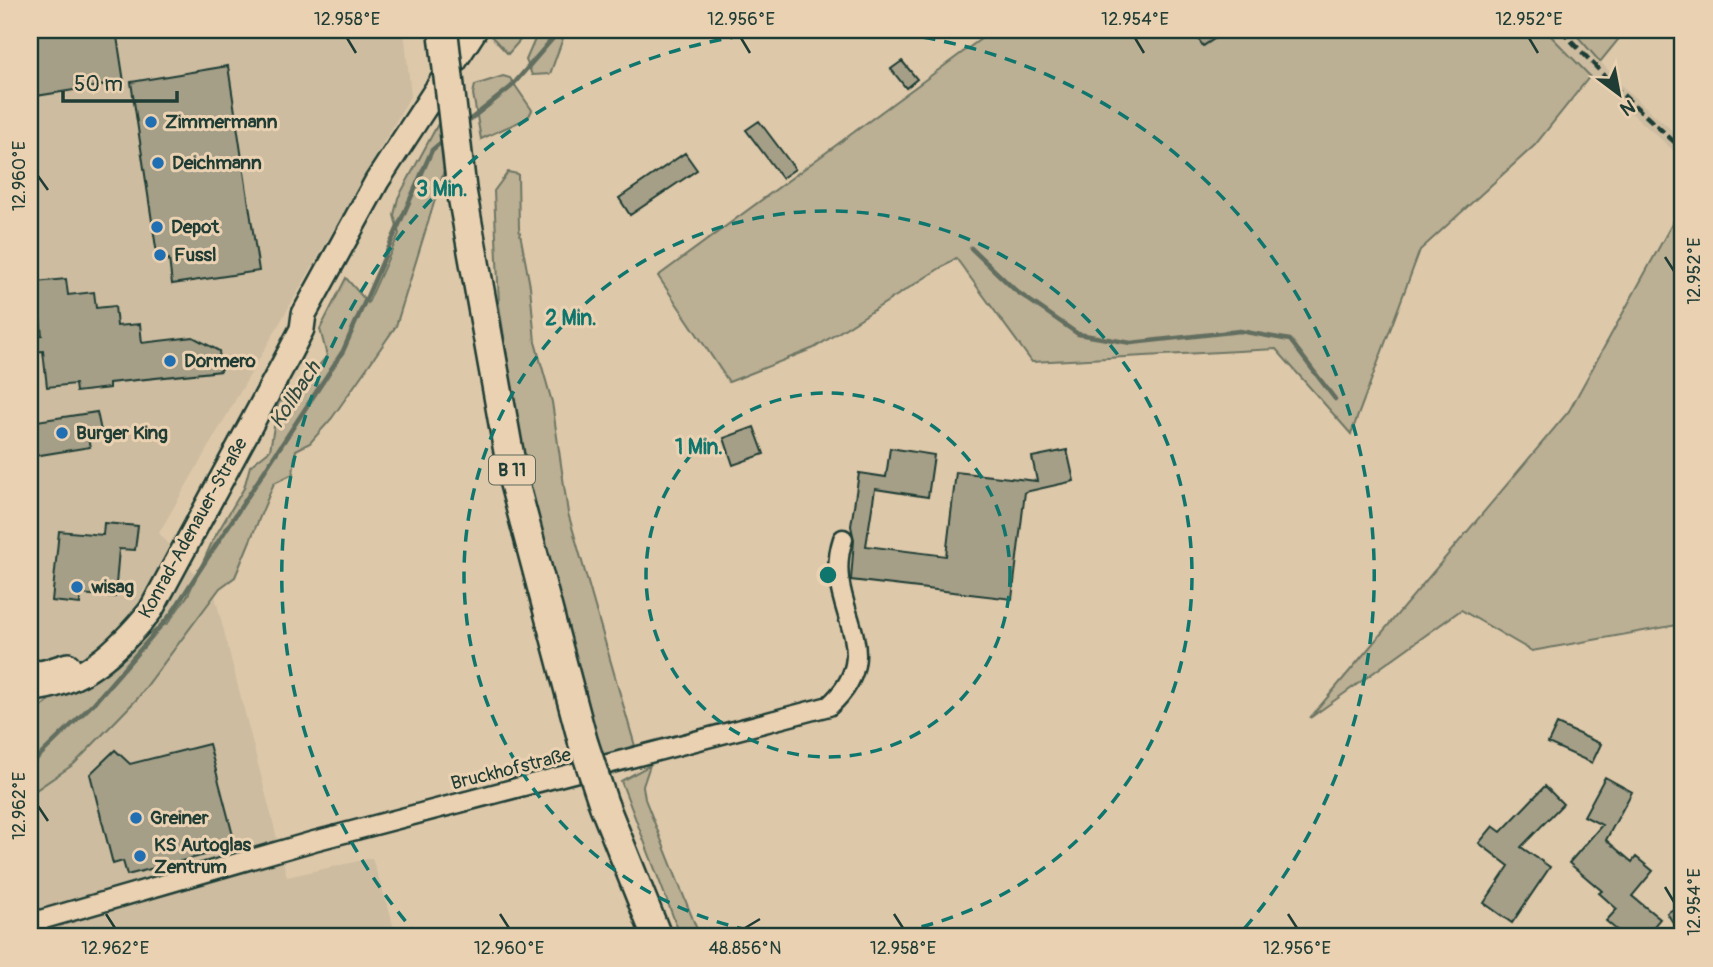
<svg xmlns="http://www.w3.org/2000/svg" width="1713" height="967" viewBox="0 0 1713 967" font-family="Pangolin,sans-serif">
	<style>
		.built { fill: #cdbca0 }
		.green { fill: #bbaf94; stroke: #6d7664; stroke-width: 2 }
		.lines { fill: none; stroke-linecap: round; stroke-linejoin: round }
		.stream { stroke: #626e5e; stroke-width: 4.5 }
		.building { fill: #a59f88; stroke: #1f3d34; stroke-width: 2 }
		.minor-casing { stroke: #1f3d34; stroke-width: 23 }
		.tertiary-casing { stroke: #1f3d34; stroke-width: 28 }
		.primary-casing { stroke: #1f3d34; stroke-width: 33 }
		.minor { stroke: #ead1b2; stroke-width: 18 }
		.tertiary { stroke: #ead1b2; stroke-width: 23 }
		.primary { stroke: #ead1b2; stroke-width: 28 }
		.rail { stroke: #1f3d34; stroke-width: 4.5; stroke-dasharray: 10 5; stroke-linecap: butt }
		.primary-bridge-casing { stroke: #1f3d34; stroke-width: 33; stroke-linecap: butt }
		.primary-bridge { stroke: #ead1b2; stroke-width: 28 }
		.ticks { fill: none; stroke: #1f3d34; stroke-width: 2.5 }
		.ring { fill: none; stroke: #0f766e; stroke-width: 3.5; stroke-dasharray: 12 9 }
		.poi-dot { fill: #1f6fb2; stroke: #ead1b2; stroke-width: 2.5 }
		.labels { text-anchor: middle; dominant-baseline: central; stroke-width: 6; stroke-linejoin: round; paint-order: stroke }
		.shield { fill: #ead1b2; stroke: #5c695a; stroke-width: 2 }
		.shield-label { font-size: 18px; font-weight: bold; fill: #1f3d34 }
		.poi-label { font-size: 19px; font-weight: bold; fill: #1f3d34; stroke: #ead1b2; text-anchor: start }
		.street-label { font-size: 19px; fill: #1f3d34; stroke: #ead1b2 }
		.water-label { font-size: 21px; font-style: italic; fill: #30493e; stroke: #ead1b2 }
		.centre { fill: #0f766e; stroke: #ead1b2; stroke-width: 3.5 }
		.ring-label { font-size: 21px; text-anchor: middle; font-weight: bold; fill: #0f766e; stroke: #ead1b2; stroke-width: 6; stroke-linejoin: round; paint-order: stroke }
		.neatline { fill: none; stroke: #1f3d34; stroke-width: 2.5 }
		.ticks-label { font-size: 18px; text-anchor: middle; fill: #1f3d34 }
	</style>
	<rect width="100%" height="100%" fill="#dec8aa"/>
	<filter id="ink" filterUnits="userSpaceOnUse"><feTurbulence type="fractalNoise" baseFrequency=".0143" numOctaves="2"/><feDisplacementMap in="SourceGraphic" scale="14" xChannelSelector="R" yChannelSelector="G"/><feConvolveMatrix kernelMatrix="1 2 1 2 8 2 1 2 1" color-interpolation-filters="sRGB"/></filter>
	<g filter="url(#ink)">
		<path class="built" d="M30 30H404L411 95 159 533 215 596 287 877 372 858 391 916 395 937H30Z
			M1545 30H1572L1625 89 1683 140V159L1590 76Z"/>
		<path class="green" d="M495 30H529L508 54 490 35Z
			M539 30H566L550 74 532 75 526 60Z
			M993 30H1192L1204 46 1228 30H1545L1590 76 1535 145 1420 250 1351 434 1276 349 1032 362 956 258 814 348 729 382 658 276Z
			M1572 30H1626L1600 62Z
			M503 76 510 78 532 110 528 118 481 139 473 94 475 85Z
			M438 124 446 164 396 326 332 418 310 443 296 450 293 474 274 483 235 577 220 588 137 699 74 764 30 794V717L48 701V695L86 680 93 682 117 665 148 634 168 623 188 595 213 540 244 488 250 466 270 450 278 403 303 385 327 356 320 329 346 278 368 303 399 234 394 215 398 198Z
			M508 172 518 174 519 228 530 286 535 342 552 402 568 513 635 746 603 756 567 644 525 473 499 305 494 191Z
			M1683 204V624L1532 651 1461 610 1310 718 1569 411Z
			M650 765 643 786 645 799 700 937H681L621 781Z"/>
		<g class="lines">
			<path class="stream" d="M463 125 511 87 560 30
				M971 248 1016 291 1078 334 1131 343 1240 331 1290 340 1335 399
				M30 765 94 703 172 613 199 571 343 351 432 150 445 139"/>
		</g>
		<path class="building" d="M30 30H116L124 82 30 97Z
			M1192 30H1228L1203 46Z
			M902 61 917 79 906 88 891 69Z
			M228 66 259 271 172 284 169 259 158 261 131 82Z
			M759 121 795 169 782 178 746 130Z
			M685 153 697 170 630 215 619 198Z
			M66 279 68 295 94 292 96 308 115 306 117 326 140 324 142 343 193 337 219 351 221 371 109 383V388L76 392 75 384 47 387 43 351 30 352V336L42 335 36 282Z
			M97 412 101 431 87 435 90 447 34 456 30 422Z
			M754 427 764 454 733 465 724 438Z
			M890 448 934 455 928 497 875 489 866 546 946 556 956 472 1037 481 1032 457 1067 450 1074 481 1025 492 1012 599 851 580 854 540 851 526 859 473 886 477Z
			M104 523 138 526 135 550 119 549 115 597 80 594V604L52 601 59 531 103 535Z
			M1557 724 1601 744 1592 763 1548 743Z
			M209 744 236 847 127 875 123 861 113 864 90 774 115 750 130 764Z
			M1605 777 1632 792 1606 840 1632 862 1636 857 1653 871 1632 896 1660 919 1645 937H1625L1606 921 1617 909 1599 893 1602 891 1569 863 1602 825 1584 816Z
			M1545 786 1563 804 1521 847 1550 867 1512 923 1484 903 1509 866 1479 843 1493 826 1501 832Z
			M1683 903V937H1682L1667 913Z"/>
		<g class="lines">
			<defs>
				<path id="minor" d="M30 923 314 841 829 706C893 648 820 608 843 539"/>
				<path id="tertiary" d="M30 672 42 673 68 665
					M30 689C82 686 120 648 151 610L290 352 302 329 304 314 377 181 475 30"/>
				<path id="primary" d="M462 193 514 482 583 742
					M604 805 657 937"/>
			</defs>
			<use href="#minor" class="minor-casing"/>
			<use href="#tertiary" class="tertiary-casing"/>
			<use href="#primary" class="primary-casing"/>
			<use href="#minor" class="minor"/>
			<use href="#tertiary" class="tertiary"/>
			<use href="#primary" class="primary"/>
			<path class="rail" d="M1561 30 1621 93 1683 150"/>
			<defs>
				<path id="primary-bridge" d="M443 30 462 193
					M583 742 604 805"/>
			</defs>
			<use href="#primary-bridge" class="primary-bridge-casing"/>
			<use href="#primary-bridge" class="primary-bridge"/>
		</g>
	</g>
	<path class="ticks" d="M347 38 356 53M741 38 750 53M1135 38 1144 53M1529 38 1538 53M38 176 48 190M1665 257 1674 271M38 806 48 821M1665 887 1674 902M106 914 115 928M500 914 509 928M894 914 903 928M1288 914 1297 928M745 928 760 919"/>
	<g class="ring">
		<circle cx="828" cy="575" r="182"/>
		<path d="M790 937A364 364 0 1 1 866 937"/>
		<path d="M419 937A546 546 0 0 1 795 30M861 30A546 546 0 0 1 1237 937"/>
	</g>
	<g class="poi-dot">
		<circle cx="151" cy="122" r="7"/>
		<circle cx="158" cy="163" r="7"/>
		<circle cx="157" cy="227" r="7"/>
		<circle cx="160" cy="255" r="7"/>
		<circle cx="170" cy="361" r="7"/>
		<circle cx="62" cy="433" r="7"/>
		<circle cx="77" cy="587" r="7"/>
		<circle cx="136" cy="818" r="7"/>
		<circle cx="140" cy="856" r="7"/>
	</g>
	<g class="labels">
		<rect class="shield" x="489" y="455.5" width="46" height="29" rx="5"/>
		<g class="shield-label">
			<text x="512" y="470">B 11</text>
		</g>
		<g class="poi-label">
			<text x="165" y="122">Zimmermann</text>
			<text x="172" y="163">Deichmann</text>
			<text x="171" y="227">Depot</text>
			<text x="174" y="255">Fussl</text>
			<text x="184" y="361">Dormero</text>
			<text x="76" y="433">Burger King</text>
			<text x="91" y="587">wisag</text>
			<text x="150" y="818">Greiner</text>
			<text x="154" y="845">KS Autoglas<tspan x="154" dy="22">Zentrum</tspan></text>
		</g>
		<g class="street-label">
			<text transform="translate(193 528) rotate(-61)">Konrad-Adenauer-Straße</text>
			<text transform="translate(511 769) rotate(-14)">Bruckhofstraße</text>
		</g>
		<g class="water-label">
			<text transform="translate(295 395) rotate(-57)">Kollbach</text>
		</g>
	</g>
	<circle cx="828" cy="575" r="10" class="centre"/>
	<g class="ring-label">
		<text x="442" y="196">3 Min.</text>
		<text x="571" y="325">2 Min.</text>
		<text x="699" y="454">1 Min.</text>
	</g>
	<rect width="1713" height="967" fill="none" stroke="#ead1b2" stroke-width="77"/>
	<g transform="translate(1619 94) rotate(148)" stroke="#ead1b2" stroke-width="5" paint-order="stroke">
	<path d="M0-5L12 26L0 18L-12 26Z" fill="#1f3d34"/>
	<text y="-10" font-size="19" font-weight="bold" text-anchor="middle" fill="#1f3d34">N</text>
	</g>
	<path d="M63 91v10h114v-10" fill="none" stroke="#1f3d34" stroke-width="3.5"/>
	<text x="74" y="91" font-size="21" fill="#1f3d34" stroke="#ead1b2" stroke-width="5" paint-order="stroke">50 m</text>
	<rect x="38" y="38" width="1636" height="890" class="neatline"/>
	<g class="ticks-label">
		<text x="347" y="25">12.958°E</text>
		<text x="741" y="25">12.956°E</text>
		<text x="1135" y="25">12.954°E</text>
		<text x="1529" y="25">12.952°E</text>
		<text transform="translate(19 176) rotate(-90)" y="6">12.960°E</text>
		<text transform="translate(1694 271) rotate(-90)" y="6">12.952°E</text>
		<text transform="translate(19 806) rotate(-90)" y="6">12.962°E</text>
		<text transform="translate(1694 902) rotate(-90)" y="6">12.954°E</text>
		<text x="115" y="954">12.962°E</text>
		<text x="509" y="954">12.960°E</text>
		<text x="745" y="954">48.856°N</text>
		<text x="903" y="954">12.958°E</text>
		<text x="1297" y="954">12.956°E</text>
	</g>
</svg>
